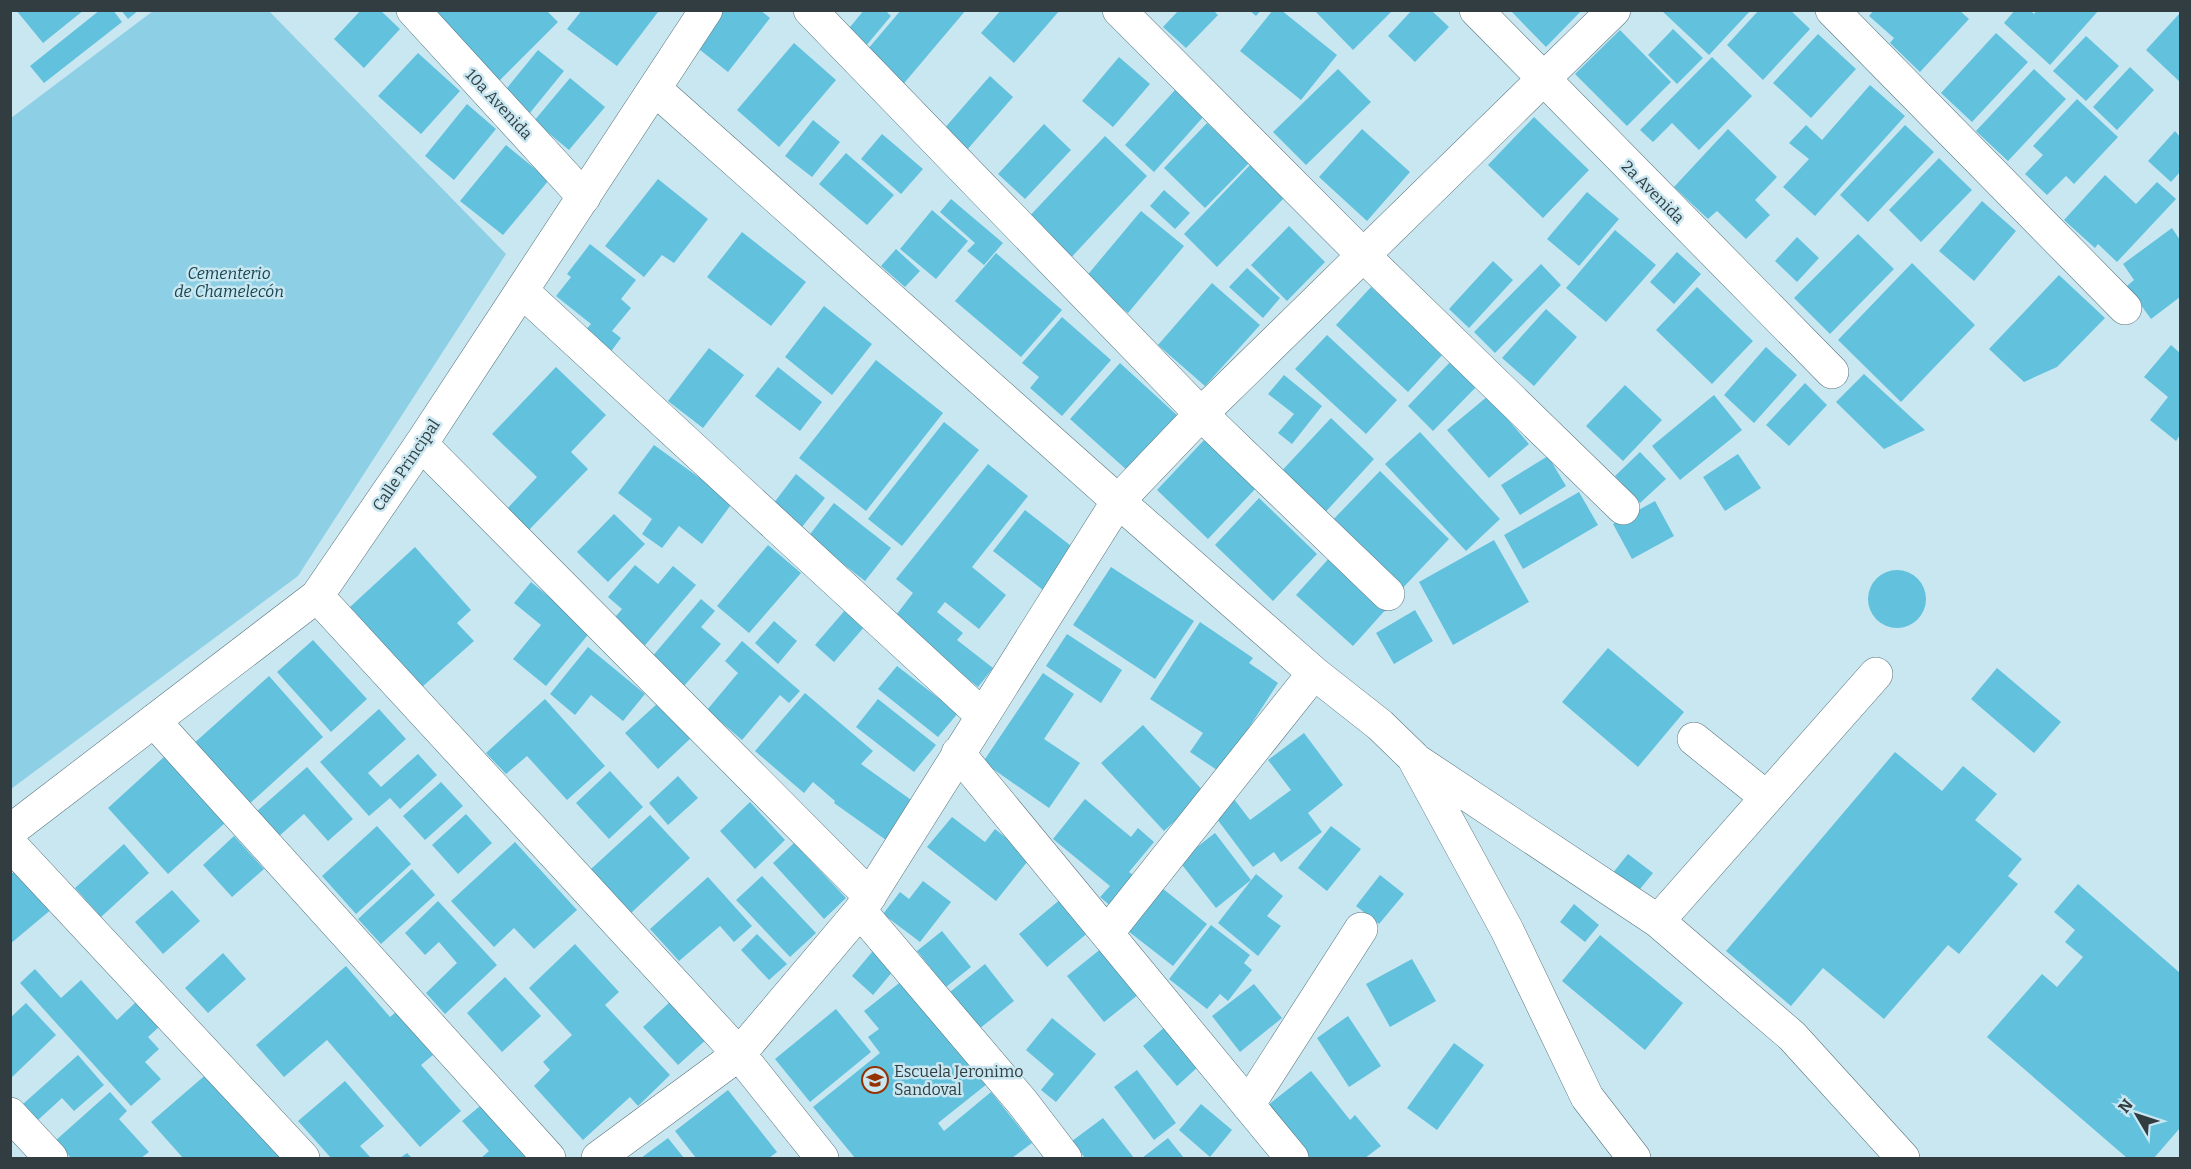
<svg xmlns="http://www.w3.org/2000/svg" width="2191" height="1169" viewBox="0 0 2191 1169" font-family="Bitter,serif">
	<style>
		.green { fill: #8dd0e5 }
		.building { fill: #62c1dd }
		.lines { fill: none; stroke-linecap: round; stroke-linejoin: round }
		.minor-casing { stroke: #57737c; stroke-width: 34 }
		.tertiary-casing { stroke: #57737c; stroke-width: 34 }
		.minor { stroke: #fff; stroke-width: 33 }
		.tertiary { stroke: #fff; stroke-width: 33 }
		.labels { text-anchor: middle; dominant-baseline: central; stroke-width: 5; stroke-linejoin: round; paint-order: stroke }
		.street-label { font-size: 16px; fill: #313d41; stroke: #c9e7f1 }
		.park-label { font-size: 16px; font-style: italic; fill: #184450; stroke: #c9e7f1 }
		.poi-label { font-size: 16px; fill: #313d41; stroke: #c9e7f1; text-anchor: start }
	</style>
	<rect width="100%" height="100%" fill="#c9e7f1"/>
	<path class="green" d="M153 11H269L506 254 298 576 11 789V118Z"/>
	<path class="building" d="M16 10H84L43 43Z
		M100 10H113L122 22 44 83 30 66Z
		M121 10H139L128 19Z
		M361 10H380L400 29 364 68 334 39Z
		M436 10H546L558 22 496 84 429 18Z
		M582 10H656L658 12 617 66 567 29Z
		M724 10H760L770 18 728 72 695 46Z
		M864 10H885L891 16 860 53 842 37Z
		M901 10H966L900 88 862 56Z
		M1001 10H1060L1014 63 981 33Z
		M1179 10H1213L1218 15 1186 48 1163 27Z
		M1249 10H1261L1256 16Z
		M1273 10H1281L1337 55 1301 100 1240 51Z
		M1314 10H1393L1353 50Z
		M1412 10H1431L1449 27 1415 62 1388 36Z
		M1510 10H1582L1546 47Z
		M1661 10H1751L1709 55Z
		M1759 10H1790L1810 29 1763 80 1727 45Z
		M1874 10H1959L1969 19 1920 72 1890 43 1894 38 1869 16Z
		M2015 10H2030L2034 14 2037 10H2099L2050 65 2004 23Z
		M2180 13V82L2146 50Z
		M1673 29 1703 58 1677 84 1648 55Z
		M1620 30 1671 82 1627 126 1575 74Z
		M1996 33 2028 62 1972 122 1941 93Z
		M1818 34 1856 69 1811 118 1773 83Z
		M2086 36 2119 66 2086 101 2053 71Z
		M794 43 836 80 779 147 737 110Z
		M538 50 564 71 529 114 503 93Z
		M418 53 460 91 421 134 378 96Z
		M1119 57 1150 84 1113 127 1082 101Z
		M1712 57 1752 96 1699 150 1672 123 1653 142 1640 130Z
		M2130 67 2154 90 2117 130 2093 107Z
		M1338 69 1371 102 1306 165 1273 132Z
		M2034 69 2066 99 2008 161 1976 131Z
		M990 76 1013 97 966 151 943 130Z
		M570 78 605 107 569 150 534 121Z
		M1870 85 1905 116 1815 216 1783 187 1809 159 1789 143 1806 125 1822 140Z
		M1175 90 1204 116 1154 172 1125 145Z
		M2077 99 2118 137 2074 184 2066 176 2047 195 2025 174 2043 155 2033 146Z
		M467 104 496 129 454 180 425 156Z
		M1534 117 1589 170 1543 218 1488 165Z
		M813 120 840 142 812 177 785 156Z
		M1207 123 1249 163 1205 208 1164 168Z
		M1044 124 1071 150 1025 199 998 174Z
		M1905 125 1934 152 1868 222 1840 195Z
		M1362 129 1410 172 1367 221 1319 177Z
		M1728 129 1777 177 1755 200 1770 215 1746 239 1717 211 1708 219 1674 187Z
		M2175 131 2180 137V172L2171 182 2148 161Z
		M882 134 923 169 901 194 861 159Z
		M1105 136 1147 176 1067 262 1024 222Z
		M506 145 549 180 503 235 460 201Z
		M846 153 894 195 867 225 819 184Z
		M1939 158 1972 190 1921 242 1889 210Z
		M1250 165 1284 198 1217 267 1184 234Z
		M2105 175 2136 204 2157 182 2176 199 2117 262 2098 244 2095 248 2064 220Z
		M658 179 708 219 674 263 662 255 644 277 605 246Z
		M1164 190 1190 213 1175 229 1150 206Z
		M1587 192 1619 219 1579 266 1547 239Z
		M951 199 1003 243 984 265 967 251 975 243 940 212Z
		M1982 201 2016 231 1974 281 1939 251Z
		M932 210 968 241 936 279 900 249Z
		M1141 211 1184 246 1128 313 1085 278Z
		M1289 226 1325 262 1287 301 1251 265Z
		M2172 228 2180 240V297L2151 319 2127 286 2134 280 2123 264Z
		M1615 230 1656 265 1606 322 1566 288Z
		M742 232 806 282 771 326 707 277Z
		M1858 234 1894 269 1830 334 1794 298Z
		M1797 237 1819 258 1797 282 1775 261Z
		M590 244 636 280 621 299 631 308 612 331 621 338 609 354 582 334 591 324 556 296 571 277 567 274Z
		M896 249 920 271 905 287 881 266Z
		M1677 252 1701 274 1674 304 1650 282Z
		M996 253 1062 310 1021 357 955 301Z
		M1493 261 1513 280 1469 328 1449 309Z
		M1912 263 1975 325 1901 402 1838 340Z
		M1541 264 1561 285 1495 353 1474 332Z
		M1247 268 1280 298 1263 318 1229 287Z
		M2059 275 2105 318 2057 367 2024 382 1989 349Z
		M1212 283 1260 325 1205 386 1158 345Z
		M1371 287 1444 353 1408 392 1336 325Z
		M1697 287 1753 341 1712 384 1656 330Z
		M824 306 872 344 832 395 785 357Z
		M1546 309 1577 337 1534 386 1502 358Z
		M1062 317 1111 360 1062 416 1030 388 1039 377 1022 363Z
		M1327 335 1397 400 1366 434 1295 369Z
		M2171 345 2180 353V435L2176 441 2150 420 2168 397 2144 377Z
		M1766 347 1797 375 1754 423 1724 395Z
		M709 348 744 375 703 428 668 401Z
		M1453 359 1479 384 1433 431 1408 406Z
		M876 360 943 413 866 511 799 458Z
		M1120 363 1179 417 1129 472 1070 419Z
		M556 367 606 415 571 452 588 469 528 531 506 510 537 477 492 434Z
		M778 367 822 402 800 431 755 396Z
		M1864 374 1925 430 1884 449 1836 402Z
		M1284 375 1322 406 1292 444 1278 433 1294 414 1268 394Z
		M1805 383 1827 405 1789 446 1766 425Z
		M1625 385 1662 420 1623 461 1586 426Z
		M1714 395 1742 430 1680 480 1652 446Z
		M1488 396 1529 444 1489 478 1447 430Z
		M1331 418 1374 459 1321 517 1277 476Z
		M944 422 979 450 902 546 868 519Z
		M1420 432 1500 519 1466 551 1385 464Z
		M1206 438 1257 487 1208 539 1157 490Z
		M654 445 733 502 702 544 679 526 662 548 642 534 652 519 618 493Z
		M1640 452 1666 479 1640 503 1615 476Z
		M1738 454 1761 488 1725 511 1703 477Z
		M1548 456 1566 486 1520 515 1501 485Z
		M988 464 1028 496 972 567 1006 595 979 629 945 602 937 612 963 633 957 640 993 668 978 687 893 619 913 593 896 579Z
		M1380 471 1449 539 1398 593 1328 525Z
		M796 474 825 498 802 527 773 504Z
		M1579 492 1598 525 1523 569 1504 535Z
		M1259 498 1317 554 1273 601 1215 545Z
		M1655 501 1674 536 1632 559 1613 524Z
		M834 503 891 548 865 581 808 537Z
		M1025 510 1075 549 1043 590 993 551Z
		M614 514 645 544 608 582 577 552Z
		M1494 540 1529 602 1453 645 1419 582Z
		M768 545 801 573 749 633 717 606Z
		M415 547 471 610 457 623 474 641 422 687 350 607Z
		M1331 556 1388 607 1353 646 1296 595Z
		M635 565 658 584 673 566 696 585 641 650 610 623 622 609 608 597Z
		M1111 567 1194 621 1155 679 1073 625Z
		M1868 599a29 29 0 1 1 58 0a29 29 0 1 1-58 0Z
		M531 582 591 631 546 686 513 659 541 625 514 603Z
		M701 599 715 611 701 627 721 644 684 686 651 658Z
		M846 609 865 626 834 662 815 645Z
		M1415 610 1433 641 1394 664 1376 633Z
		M774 621 797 641 778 664 755 643Z
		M1200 622 1253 658 1249 663 1278 683 1220 772 1190 752 1203 733 1150 699Z
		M1067 634 1122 670 1101 703 1046 666Z
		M313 640 367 699 331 732 277 672Z
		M742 641 800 691 789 703 780 695 742 740 707 710 738 673 725 661Z
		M588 647 645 694 623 721 591 695 575 715 550 694Z
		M1608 648 1684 712 1638 767 1562 702Z
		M897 666 958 713 938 737 878 689Z
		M1997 668 2061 722 2034 753 1971 699Z
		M1043 673 1074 694 1044 739 1080 763 1049 808 983 762Z
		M269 676 323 737 247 806 192 745Z
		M805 693 873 751 861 764 914 802 886 840 834 803 835 801 813 782 804 793 755 751Z
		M545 699 605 766 567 800 527 756 506 774 486 753Z
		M878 699 936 745 914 772 856 727Z
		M658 703 691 738 658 769 625 733Z
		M379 709 406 739 368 773 381 787 418 754 437 775 400 809 390 798 369 816 320 762Z
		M1143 725 1205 793 1164 831 1101 763Z
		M1304 733 1343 785 1308 813 1322 832 1281 862 1274 852 1253 867 1214 815 1234 799 1250 820 1291 790 1268 760Z
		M1895 752 1942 791 1963 766 1997 794 1975 820 2022 859 2008 876 2018 884 1959 954 1948 945 1884 1019 1823 968 1791 1006 1726 951Z
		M165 756 225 823 168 874 108 808Z
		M307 767 353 819 328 841 304 814 278 837 256 812Z
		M610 771 643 807 609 839 576 803Z
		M678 776 698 798 668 825 649 803Z
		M441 782 463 806 425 840 403 816Z
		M1085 799 1131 837 1138 828 1154 842 1129 872 1137 878 1113 908 1100 897 1110 886 1053 839Z
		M750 802 785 840 755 869 720 831Z
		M466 814 492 843 458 874 432 845Z
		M650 815 690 858 631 913 591 869Z
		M952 817 985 842 995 829 1031 857 996 901 927 847Z
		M377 826 411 864 356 914 322 876Z
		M1331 826 1361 849 1327 891 1298 868Z
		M1215 833 1251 880 1216 908 1179 861Z
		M234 836 264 869 232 897 203 865Z
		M515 842 577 910 534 949 514 928 494 947 451 901Z
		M794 843 846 898 824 919 773 863Z
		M124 844 149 873 101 917 75 888Z
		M1628 854 1653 873 1632 899 1608 879Z
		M19 868 53 908 10 944V875Z
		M412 869 435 895 381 944 358 919Z
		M1256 874 1283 896 1267 916 1281 926 1258 956 1218 923Z
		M1380 875 1404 894 1379 924 1356 906Z
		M762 876 816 933 790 957 736 900Z
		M708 877 752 926 734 942 720 926 679 961 650 929Z
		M923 881 951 902 920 942 883 914 900 892 909 899Z
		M2078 884 2180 973V1128L2154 1158H2127L1987 1037 2042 974 2057 987 2083 957 2065 942 2075 930 2054 912Z
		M1162 888 1207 924 1173 966 1128 931Z
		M172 890 200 921 163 954 135 922Z
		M1062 898 1090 931 1047 967 1019 934Z
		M438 901 497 965 445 1014 426 993 457 963 439 942 425 955 405 933Z
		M1574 904 1599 925 1585 942 1560 922Z
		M1211 925 1250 955 1244 963 1252 970 1228 1001 1220 994 1207 1009 1169 979Z
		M942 931 971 967 946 987 917 951Z
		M757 934 787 964 769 980 741 950Z
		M1600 935 1683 1003 1645 1050 1562 981Z
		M575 944 619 992 605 1005 670 1075 638 1106 630 1097 583 1140 534 1086 550 1070 543 1062 572 1035 529 988Z
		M877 946 899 964 873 995 852 976Z
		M1102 948 1139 994 1104 1022 1067 976Z
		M223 953 246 979 208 1013 185 988Z
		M1412 959 1436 1001 1390 1027 1366 984Z
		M985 964 1014 1001 979 1029 950 992Z
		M346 966 390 1017 396 1012 433 1055 421 1065 461 1111 420 1147 327 1040 284 1077 256 1045Z
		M35 969 61 998 81 980 117 1020 137 1001 160 1026 148 1037 159 1049 145 1062 161 1079 131 1106 20 983Z
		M505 977 541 1016 502 1052 467 1013Z
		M903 980 987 1084 938 1123 944 1131 991 1092 1032 1143 1012 1158H855L813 1107 880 1053 868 1037 879 1029 864 1011Z
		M1254 984 1282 1018 1240 1052 1212 1016Z
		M672 1000 708 1038 678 1065 643 1027Z
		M26 1003 56 1035 10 1079V1018Z
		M836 1009 871 1052 810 1102 775 1059Z
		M1348 1016 1381 1066 1349 1087 1317 1038Z
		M1052 1018 1096 1054 1056 1102 1041 1090 1054 1074 1026 1050Z
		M1167 1025 1200 1065 1177 1086 1143 1046Z
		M1454 1043 1484 1065 1437 1130 1407 1108Z
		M78 1055 104 1085 74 1111 62 1098 38 1120 23 1104Z
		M1137 1070 1176 1123 1154 1140 1114 1087Z
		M1311 1071 1350 1120 1355 1115 1381 1146 1365 1158H1309L1267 1106Z
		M209 1072 285 1158H183L151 1122Z
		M345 1081 384 1126 360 1146 371 1158H331L298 1121Z
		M728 1090 777 1152 769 1158H696L675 1131Z
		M110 1092 127 1111 119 1119 149 1152 141 1158H71L55 1141Z
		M486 1101 537 1158H481L489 1151 462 1121Z
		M1201 1104 1232 1130 1210 1157 1179 1130Z
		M1103 1118 1134 1158H1085L1072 1141Z
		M668 1138 684 1158H641Z
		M1168 1138 1184 1158H1142Z
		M407 1153 412 1158H400Z"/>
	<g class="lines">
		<defs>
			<path id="minor" d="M413 10 584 197
				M810 10 1201 414 1388 594
				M1119 10 1364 256 1623 508
				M1476 10 1832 372
				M1832 10 2125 308
				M656 90 1118 501 1314 673 1380 725 1413 757 1507 930 1587 1097 1634 1158
				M522 291 982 715
				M421 444 870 896
				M317 596 739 1054 822 1158
				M154 721 549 1158
				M1694 739 1766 797
				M958 753 1292 1158
				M1417 761 1658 921 1792 1036 1903 1158
				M10 844 303 1158
				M860 911 1023 1103 1065 1158
				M1658 921 1876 674
				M1108 932 1314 673
				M1248 1105 1361 929
				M10 1114 51 1158
				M598 1158 739 1054 860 911 1118 501 1201 414 1614 10"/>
			<path id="tertiary" d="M10 831 317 596 421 444 706 10"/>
		</defs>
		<use href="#minor" class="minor-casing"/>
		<use href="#tertiary" class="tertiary-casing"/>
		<use href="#minor" class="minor"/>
		<use href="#tertiary" class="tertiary"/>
	</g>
	<defs>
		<symbol id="school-ring" viewBox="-11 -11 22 22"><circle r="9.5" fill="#c9e7f1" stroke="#963101" stroke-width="1.5"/><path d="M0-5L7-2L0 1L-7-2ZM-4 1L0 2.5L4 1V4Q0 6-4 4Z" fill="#963101"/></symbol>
	</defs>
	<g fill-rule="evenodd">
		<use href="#school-ring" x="860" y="1065" width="30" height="30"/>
	</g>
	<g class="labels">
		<g class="street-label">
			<text transform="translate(499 104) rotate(47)">10a Avenida</text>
			<text transform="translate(1653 192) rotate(45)">2a Avenida</text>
			<text transform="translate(406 465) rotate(-56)">Calle Principal</text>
		</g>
		<g class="park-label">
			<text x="229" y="273">Cementerio<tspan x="229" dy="18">de Chamelecón</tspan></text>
		</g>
		<g class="poi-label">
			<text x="894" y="1071">Escuela Jeronimo<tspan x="894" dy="18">Sandoval</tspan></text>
		</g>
	</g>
	<rect width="2191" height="1169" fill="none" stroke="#313d41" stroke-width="24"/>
	<g transform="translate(2137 1115) rotate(309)" stroke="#c9e7f1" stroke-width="4.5" paint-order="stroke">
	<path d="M0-4.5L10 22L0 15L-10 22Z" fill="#313d41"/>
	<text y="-9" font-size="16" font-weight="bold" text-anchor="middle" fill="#313d41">N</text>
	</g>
</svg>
